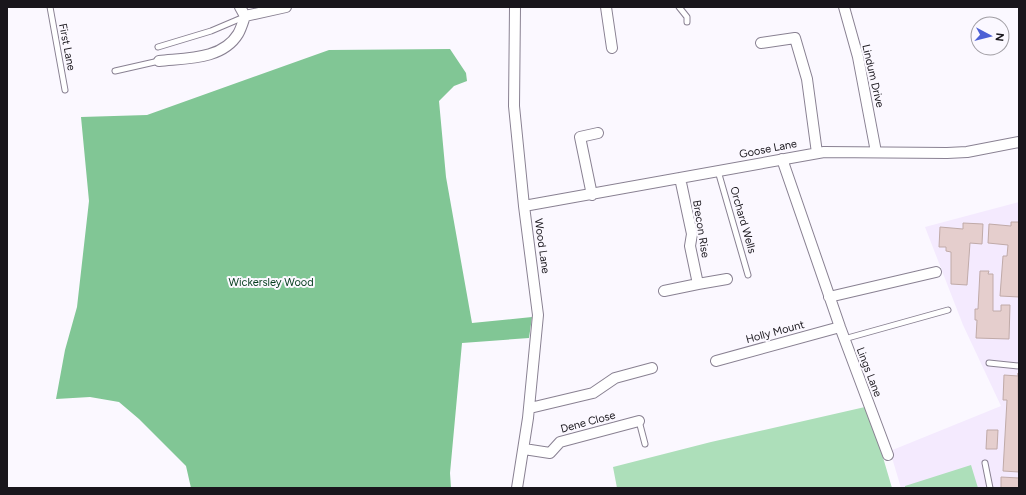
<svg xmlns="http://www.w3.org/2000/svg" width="1026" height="495" viewBox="0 0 1026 495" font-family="Figtree,sans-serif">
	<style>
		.built { fill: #f4eafe }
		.green { fill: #addfba }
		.forest { fill: #81c695 }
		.building { fill: #e5cecd; stroke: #c0aaa8 }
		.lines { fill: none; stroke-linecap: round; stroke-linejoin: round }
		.service-casing { stroke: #898192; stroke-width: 7 }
		.minor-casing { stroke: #898192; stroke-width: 12 }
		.service { stroke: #fff; stroke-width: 5 }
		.minor { stroke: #fff; stroke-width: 10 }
		.labels { text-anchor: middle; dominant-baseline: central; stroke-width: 4; stroke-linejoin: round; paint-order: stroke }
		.street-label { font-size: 11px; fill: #19161c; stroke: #fbf8ff }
		.park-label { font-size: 11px; fill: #053d1e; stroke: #fbf8ff }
	</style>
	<rect width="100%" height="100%" fill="#fbf8ff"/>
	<path class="built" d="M1019 202V488H901L890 451 1001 406 963 325 925 227Z"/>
	<path class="green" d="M865 407 882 454 892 488H617L613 467 711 442Z
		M971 465 978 488H905V486Z"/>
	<path class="forest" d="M450 49 466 73 467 81 454 86 439 101 446 177 472 323 532 317 529 338 462 343 450 473 451 488H191L186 466 139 419 119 402 90 397 56 399 65 350 77 307 89 201 81 117 147 115 329 50Z"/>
	<path class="building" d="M1011 222H1019V297L1000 296 1003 256H1007L1008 245 988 243 989 224 1011 226Z
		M963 223 983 224 982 244 970 243 967 285 951 284V252L946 251V247H939L940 227 963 229Z
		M980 271H989L988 274H993V311H1001V305H1010L1009 339 976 338 977 320H975V309H978Z
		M1018 373 1019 472 1003 471 1007 400H1003L1004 375 1018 376Z
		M987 430H998L997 449H986Z
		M1001 477 1019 478V488H1001Z"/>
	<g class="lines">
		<defs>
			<path id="service" d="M50 7 65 90
				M679 7 687 17V22
				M158 47 211 31 244 17
				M115 71 159 61
				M718 171 748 275
				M844 339 948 310
				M989 363 1019 366
				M639 421 645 444
				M985 463 990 488"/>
			<path id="minor" d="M240 7 245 16 286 7
				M515 7 514 106 524 206 538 315 528 418 517 488
				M606 7 612 48
				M844 7 858 57 876 152
				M761 43 795 38 807 79 817 153
				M159 61C186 58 222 60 238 34 241 29 243 22 245 16
				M782 159 840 327 888 455
				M592 195 580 137 598 133
				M524 206 824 152 947 153 967 152 1019 142
				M698 284 727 279
				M664 291 698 284 690 246 692 234 680 178
				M829 297 936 272
				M716 361 840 327
				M530 408 593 393 615 378 652 368
				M524 449 550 453 560 442 639 421"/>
		</defs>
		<use href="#service" class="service-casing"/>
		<use href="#minor" class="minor-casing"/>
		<use href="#service" class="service"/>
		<use href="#minor" class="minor"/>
	</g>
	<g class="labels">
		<g class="street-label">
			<text transform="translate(67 47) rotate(79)">First Lane</text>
			<text transform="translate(873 76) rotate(77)">Lindum Drive</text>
			<text transform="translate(768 149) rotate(-11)">Goose Lane</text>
			<text transform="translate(743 220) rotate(74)">Orchard Wells</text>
			<text transform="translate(701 229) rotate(81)">Brecon Rise</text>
			<text transform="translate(542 246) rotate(82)">Wood Lane</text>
			<text transform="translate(775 332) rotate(-15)">Holly Mount</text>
			<text transform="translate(869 372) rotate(69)">Lings Lane</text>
			<text transform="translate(588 422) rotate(-15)">Dene Close</text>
		</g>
		<g class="park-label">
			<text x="271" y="282">Wickersley Wood</text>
		</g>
	</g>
	<rect width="1026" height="495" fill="none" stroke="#19161c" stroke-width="16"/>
	<g transform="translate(990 36) rotate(97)"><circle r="19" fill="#fbf8ff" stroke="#a19ea4"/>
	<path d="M0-3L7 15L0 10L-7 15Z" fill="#4c60d5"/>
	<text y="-6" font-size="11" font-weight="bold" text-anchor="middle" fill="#19161c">N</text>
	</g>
</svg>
